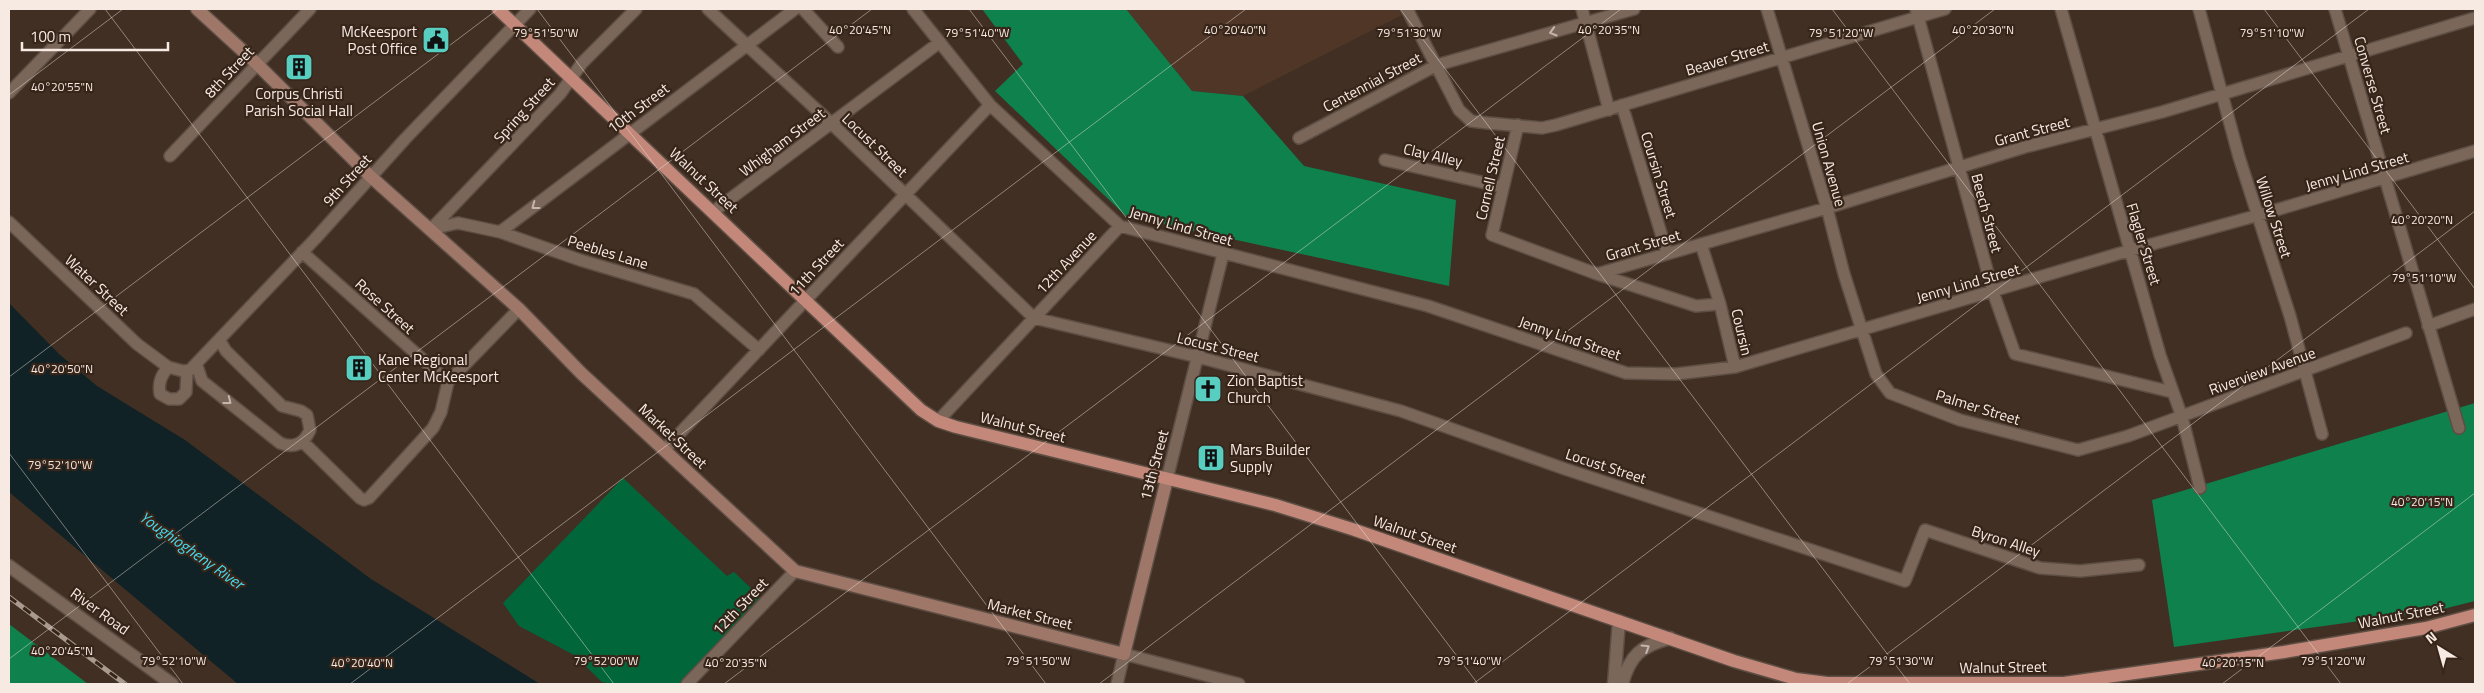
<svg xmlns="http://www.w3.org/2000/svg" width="2484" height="693" viewBox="0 0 2484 693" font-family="'Titillium Web',sans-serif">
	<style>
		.built { fill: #4f3627 }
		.green { fill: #01673b }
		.forest { fill: #0e814c }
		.water { fill: #102225 }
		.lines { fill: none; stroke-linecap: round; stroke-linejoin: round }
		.minor-casing { stroke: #5d4e44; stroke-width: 14 }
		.tertiary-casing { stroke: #5d4e44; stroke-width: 15 }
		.secondary-casing { stroke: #5d4e44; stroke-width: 15 }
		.primary-casing { stroke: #5d4e44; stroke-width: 15 }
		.minor { stroke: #7b665a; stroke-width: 11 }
		.tertiary { stroke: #7b665a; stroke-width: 12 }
		.secondary { stroke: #9f7769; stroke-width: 12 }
		.primary { stroke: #c38879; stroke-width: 12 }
		.rail-casing { stroke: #a99a90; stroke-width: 5 }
		.rail { stroke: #37251a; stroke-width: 3; stroke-dasharray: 9; stroke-linecap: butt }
		.oneway { stroke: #c5b5ac }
		.ticks { fill: none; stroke: #f6eae2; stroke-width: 1; stroke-opacity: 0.45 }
		.labels { text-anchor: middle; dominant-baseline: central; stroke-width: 4.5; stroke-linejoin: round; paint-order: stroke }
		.poi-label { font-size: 15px; fill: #f6eae2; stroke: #37251a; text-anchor: start }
		.street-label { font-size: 15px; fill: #f6eae2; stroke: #37251a }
		.water-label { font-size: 16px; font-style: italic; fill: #45d9ee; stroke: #37251a }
		.ticks-label { font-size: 12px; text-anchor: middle; fill: #f6eae2; stroke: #37251a; stroke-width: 4.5; stroke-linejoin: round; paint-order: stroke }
	</style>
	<rect width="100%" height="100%" fill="#412f23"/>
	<path class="built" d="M1126 9H1399L1402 15 1243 96 1192 91Z"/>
	<path class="green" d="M623 478 727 576 734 572 760 597 679 684H612L602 682 574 655 519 626 503 603Z"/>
	<path class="forest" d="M982 9H1126L1192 91 1243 96 1304 166 1456 200 1449 286 1126 216 995 91 1023 64Z
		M2475 403V601L2439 610 2174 647 2152 500Z
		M9 624 88 684H9Z"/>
	<path class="water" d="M9 303 59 354 97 386 185 440 371 579 540 684H238L9 492Z"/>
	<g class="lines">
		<defs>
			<path id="minor" d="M708 9 831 123 1034 318 1198 357 1401 411 1565 469 1905 581 1925 530 2040 568 2080 571 2139 565
				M803 9 838 47
				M913 9 990 105 1120 226 1428 306 1626 373 1676 374 1735 367 2131 250 2259 215 2475 151
				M1407 9 1459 110 1471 121 1488 123 1542 128 1556 125 1945 9
				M1582 9 1609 110
				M1767 9 1827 208 1844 274 1876 374 1890 393 1960 420 2078 450 2128 436 2406 333
				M1916 9 1993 292 2015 354 2172 392
				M2061 9 2160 355 2182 417 2200 488
				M2199 9 2239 157 2290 316 2322 434
				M2335 9 2459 428
				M9 93 90 9
				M1622 105 1667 253
				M1518 125 1492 235 1597 274 1696 306 1720 304
				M1299 138 1437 65 1634 9
				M170 156 310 9
				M1385 160 1503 187
				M714 211 940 42
				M9 222 137 344 168 367 183 371 190 370 315 239 405 139 530 9
				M432 228 560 94 582 63 636 9
				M431 229 458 223 500 232 580 260 694 294 759 350
				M500 232 795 9
				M1701 244 1720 304 1735 367
				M302 252 448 382
				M1597 274 1827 208 2025 147 2162 112 2475 18
				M2428 326 2475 309
				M197 366 202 381 280 443C294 449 304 444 310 430L307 415 301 411 282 406 226 351 220 341
				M168 367C161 376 158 383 160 394L169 399H179L186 392 187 371
				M448 382 519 309
				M938 421 1120 226
				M303 442 360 498 364 500 369 498 433 428 441 412 448 382
				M664 450 990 105
				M1167 479 1223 254
				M687 684 795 571
				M1117 684 1124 654 1239 684"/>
			<path id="tertiary" d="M9 566 172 684
				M1614 684 1619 621
				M1622 684C1630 655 1641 646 1670 638"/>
			<path id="secondary" d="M197 9 256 63 370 176 519 309 581 373 795 571 1124 654 1167 479"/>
			<path id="primary" d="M498 9 921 410 938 421 956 427 1275 505 1352 529 1734 661 1796 679 1827 683H2064L2284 652 2426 628 2475 615"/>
		</defs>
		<use href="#minor" class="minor-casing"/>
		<use href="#tertiary" class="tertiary-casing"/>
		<use href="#secondary" class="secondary-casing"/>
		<use href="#primary" class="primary-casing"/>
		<use href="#minor" class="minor"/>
		<use href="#tertiary" class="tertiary"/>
		<use href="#secondary" class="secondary"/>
		<use href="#primary" class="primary"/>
		<defs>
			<path id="rail" d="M9 597 125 684"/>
		</defs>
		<use href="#rail" class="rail-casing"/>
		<use href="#rail" class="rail"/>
	</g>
	<defs><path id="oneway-chevron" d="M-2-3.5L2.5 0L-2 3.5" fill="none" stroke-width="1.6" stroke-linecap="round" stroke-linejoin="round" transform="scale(1.25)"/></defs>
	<g class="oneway">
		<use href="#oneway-chevron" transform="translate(1553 32) rotate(164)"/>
		<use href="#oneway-chevron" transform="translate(535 206) rotate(143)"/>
		<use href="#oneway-chevron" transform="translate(228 401) rotate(38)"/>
		<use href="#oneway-chevron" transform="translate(1646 648) rotate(-32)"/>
	</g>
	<path class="ticks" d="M105 9 614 684M537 9 1046 684M969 9 1478 684M1400 9 1910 684M1832 9 2341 684M2264 9 2475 289M9 95 123 9M9 377 498 9M9 453 183 684M9 659 872 9M350 684 1246 9M724 684 1621 9M1099 684 1995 9M1473 684 2369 9M1847 684 2475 211M2222 684 2475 493"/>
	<defs>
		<symbol id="civic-square" viewBox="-11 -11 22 22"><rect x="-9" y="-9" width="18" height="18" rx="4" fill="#58cec0" stroke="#37251a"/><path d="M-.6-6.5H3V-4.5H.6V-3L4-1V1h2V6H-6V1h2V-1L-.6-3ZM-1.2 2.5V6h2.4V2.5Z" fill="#111"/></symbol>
		<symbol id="building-square" viewBox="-11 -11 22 22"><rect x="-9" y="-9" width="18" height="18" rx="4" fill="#58cec0" stroke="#37251a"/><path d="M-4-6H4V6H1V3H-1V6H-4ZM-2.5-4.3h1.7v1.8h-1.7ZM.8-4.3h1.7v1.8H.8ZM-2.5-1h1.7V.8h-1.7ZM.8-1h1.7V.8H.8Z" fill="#111"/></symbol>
		<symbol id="church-square" viewBox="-11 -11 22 22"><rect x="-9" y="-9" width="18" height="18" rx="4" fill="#58cec0" stroke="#37251a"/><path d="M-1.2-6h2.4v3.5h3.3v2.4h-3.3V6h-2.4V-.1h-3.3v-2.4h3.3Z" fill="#111"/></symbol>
	</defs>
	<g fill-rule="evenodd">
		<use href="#civic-square" x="420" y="24" width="32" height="32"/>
		<use href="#building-square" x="283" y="51" width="32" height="32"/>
		<use href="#building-square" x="343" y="352" width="32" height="32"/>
		<use href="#church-square" x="1192" y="373" width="32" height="32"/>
		<use href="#building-square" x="1195" y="442" width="32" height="32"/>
	</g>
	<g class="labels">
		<g class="poi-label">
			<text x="417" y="31" text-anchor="end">McKeesport<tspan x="417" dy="17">Post Office</tspan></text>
			<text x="299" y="93" text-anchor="middle">Corpus Christi<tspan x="299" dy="17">Parish Social Hall</tspan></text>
			<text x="378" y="359">Kane Regional<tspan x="378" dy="17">Center McKeesport</tspan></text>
			<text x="1227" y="380">Zion Baptist<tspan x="1227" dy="17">Church</tspan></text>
			<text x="1230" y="449">Mars Builder<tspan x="1230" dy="17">Supply</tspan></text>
		</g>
		<g class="street-label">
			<text transform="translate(1727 58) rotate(-17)">Beaver Street</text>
			<text transform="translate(229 72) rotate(-47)">8th Street</text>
			<text transform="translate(1372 82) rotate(-28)">Centennial Street</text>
			<text transform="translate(2373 85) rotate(74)">Converse Street</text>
			<text transform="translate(638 108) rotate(-37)">10th Street</text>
			<text transform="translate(524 110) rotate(-48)">Spring Street</text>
			<text transform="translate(2032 131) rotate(-15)">Grant Street</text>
			<text transform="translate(782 142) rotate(-37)">Whigham Street</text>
			<text transform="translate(875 145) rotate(44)">Locust Street</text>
			<text transform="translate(1433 155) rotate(13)">Clay Alley</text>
			<text transform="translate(1829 164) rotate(74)">Union Avenue</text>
			<text transform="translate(2357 171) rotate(-16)">Jenny Lind Street</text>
			<text transform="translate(1659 175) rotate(73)">Coursin Street</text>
			<text transform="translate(1490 178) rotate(-77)">Cornell Street</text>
			<text transform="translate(347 180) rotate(-48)">9th Street</text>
			<text transform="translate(704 180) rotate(43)">Walnut Street</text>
			<text transform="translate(1987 213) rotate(75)">Beech Street</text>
			<text transform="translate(2274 217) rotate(72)">Willow Street</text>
			<text transform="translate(1181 226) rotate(16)">Jenny Lind Street</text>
			<text transform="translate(2144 244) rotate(73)">Flagler Street</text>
			<text transform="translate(1643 245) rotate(-16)">Grant Street</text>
			<text transform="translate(608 252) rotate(17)">Peebles Lane</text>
			<text transform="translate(1066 262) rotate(-47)">12th Avenue</text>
			<text transform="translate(816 267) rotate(-47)">11th Street</text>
			<text transform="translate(1968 283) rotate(-16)">Jenny Lind Street</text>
			<text transform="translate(97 285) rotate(43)">Water Street</text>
			<text transform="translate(385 306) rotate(42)">Rose Street</text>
			<text transform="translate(1742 332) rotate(77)">Coursin</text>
			<text transform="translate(1570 338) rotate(19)">Jenny Lind Street</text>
			<text transform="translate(1218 347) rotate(14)">Locust Street</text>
			<text transform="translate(2262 371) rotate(-20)">Riverview Avenue</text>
			<text transform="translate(1978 407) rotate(17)">Palmer Street</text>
			<text transform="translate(1023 427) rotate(14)">Walnut Street</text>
			<text transform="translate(673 436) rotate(43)">Market Street</text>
			<text transform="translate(1154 465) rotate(-75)">13th Street</text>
			<text transform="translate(1606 466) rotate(18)">Locust Street</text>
			<text transform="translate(1415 534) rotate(19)">Walnut Street</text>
			<text transform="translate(2006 541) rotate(18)">Byron Alley</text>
			<text transform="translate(740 606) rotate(-46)">12th Street</text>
			<text transform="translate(100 611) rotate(36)">River Road</text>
			<text transform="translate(1030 614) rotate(14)">Market Street</text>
			<text transform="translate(2401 615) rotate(-11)">Walnut Street</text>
			<text transform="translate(2003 667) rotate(-1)">Walnut Street</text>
		</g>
		<g class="water-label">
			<text transform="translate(192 550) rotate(35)">Youghiogheny River</text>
		</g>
	</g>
	<g class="ticks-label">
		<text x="860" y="34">40°20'45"N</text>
		<text x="1235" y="34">40°20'40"N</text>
		<text x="1609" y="34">40°20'35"N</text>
		<text x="1983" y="34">40°20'30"N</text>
		<text x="546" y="37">79°51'50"W</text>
		<text x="977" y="37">79°51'40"W</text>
		<text x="1409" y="37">79°51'30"W</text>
		<text x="1841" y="37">79°51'20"W</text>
		<text x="2272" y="37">79°51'10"W</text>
		<text x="62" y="91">40°20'55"N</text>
		<text x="2422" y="224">40°20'20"N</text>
		<text x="2424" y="282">79°51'10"W</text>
		<text x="62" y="373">40°20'50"N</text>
		<text x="60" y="469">79°52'10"W</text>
		<text x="2422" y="506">40°20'15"N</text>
		<text x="62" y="655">40°20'45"N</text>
		<text x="174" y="665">79°52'10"W</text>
		<text x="606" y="665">79°52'00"W</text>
		<text x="1038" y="665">79°51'50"W</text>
		<text x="1469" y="665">79°51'40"W</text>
		<text x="1901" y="665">79°51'30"W</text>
		<text x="2333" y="665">79°51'20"W</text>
		<text x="362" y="667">40°20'40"N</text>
		<text x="736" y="667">40°20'35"N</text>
		<text x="2233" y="667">40°20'15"N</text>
	</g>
	<rect width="2484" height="693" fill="none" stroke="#f6eae2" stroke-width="20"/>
	<g transform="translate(2439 648) rotate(323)" stroke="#37251a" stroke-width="4" paint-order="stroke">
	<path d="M0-4L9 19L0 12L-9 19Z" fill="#f6eae2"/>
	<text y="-8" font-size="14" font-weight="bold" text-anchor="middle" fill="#f6eae2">N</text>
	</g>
	<path d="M22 42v8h146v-8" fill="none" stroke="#f6eae2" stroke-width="2.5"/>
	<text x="30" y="42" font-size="15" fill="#f6eae2" stroke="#37251a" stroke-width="4" paint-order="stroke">100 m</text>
</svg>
